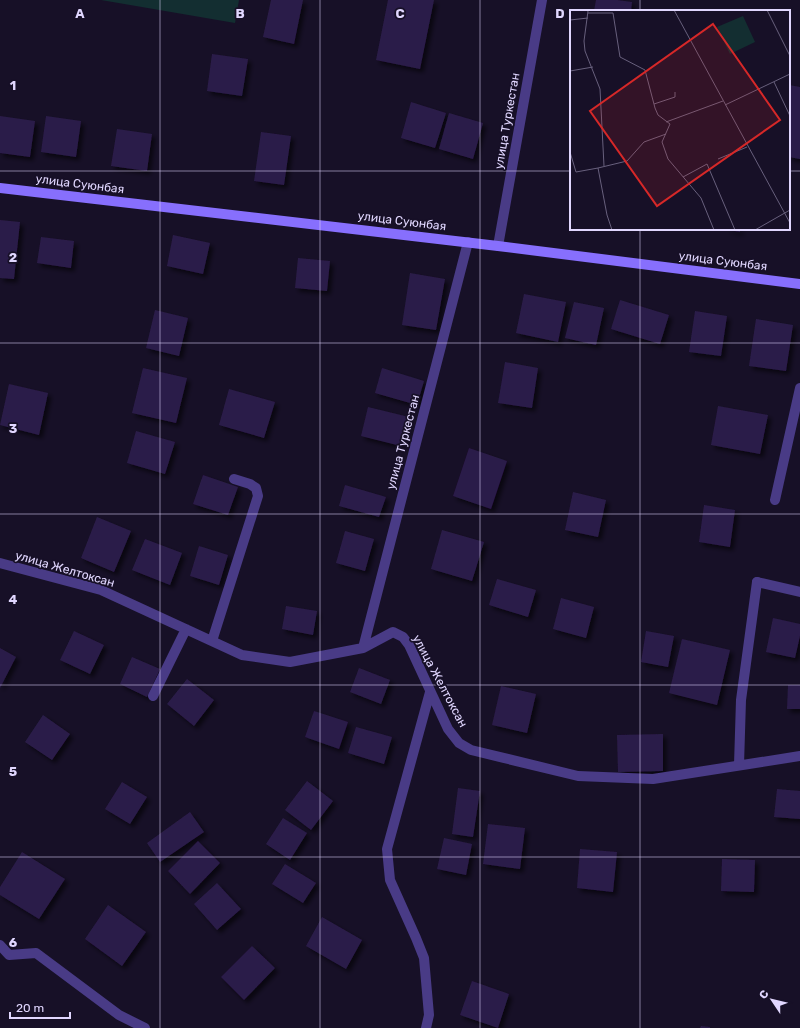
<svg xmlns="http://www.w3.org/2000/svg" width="800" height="1028" viewBox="0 0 800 1028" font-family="Rubik,sans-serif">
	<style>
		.green { fill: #132e31 }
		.building { fill: #2b1c48; filter: url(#shadow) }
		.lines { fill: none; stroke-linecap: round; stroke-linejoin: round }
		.service { stroke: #493b86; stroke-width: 10 }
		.minor { stroke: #493b86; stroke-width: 10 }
		.tertiary { stroke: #493b86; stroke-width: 10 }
		.secondary { stroke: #876ffd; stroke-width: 10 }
		.grid { fill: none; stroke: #e1d7ff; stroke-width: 1; stroke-opacity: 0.55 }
		.labels { text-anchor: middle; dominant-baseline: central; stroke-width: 3.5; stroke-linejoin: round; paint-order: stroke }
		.street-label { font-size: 12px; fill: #e1d7ff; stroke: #171027 }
		.inset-road { fill: none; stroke: #68607d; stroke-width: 1 }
		.view { fill: #d62828; fill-opacity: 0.15; stroke: #d62828; stroke-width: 2 }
		.inset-edge { fill: none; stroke: #e1d7ff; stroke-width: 2 }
		.grid-label { font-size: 13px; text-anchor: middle; font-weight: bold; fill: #e1d7ff; stroke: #171027; stroke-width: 3.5; stroke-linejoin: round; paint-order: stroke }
	</style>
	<defs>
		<filter id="shadow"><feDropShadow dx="3.5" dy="3.5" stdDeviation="2" flood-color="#0009"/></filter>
	</defs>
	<rect width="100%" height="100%" fill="#171027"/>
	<path class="green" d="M101 0H239L235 23Z"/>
	<path class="building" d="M271 0H303L294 44 263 37Z
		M388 0H434L420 69 376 60Z
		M596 0H617L632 2 631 11H594Z
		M212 54 248 59 242 96 207 91Z
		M789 85 800 87V159L789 157Z
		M411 102 446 113 435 148 401 138Z
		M449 113 483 123 473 159 439 149Z
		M0 116 35 121 30 157 0 153Z
		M46 116 81 121 76 157 41 152Z
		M117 129 152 134 147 171 111 166Z
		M261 132 291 136 284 185 254 181Z
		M0 220 20 222 14 279 0 278Z
		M724 229H740V232Z
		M173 235 210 243 203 274 167 266Z
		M41 237 74 241 71 268 37 263Z
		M298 258 330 261 327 291 295 288Z
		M410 273 445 279 436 330 402 325Z
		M524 294 566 302 558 342 516 333Z
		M620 300 669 315 660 344 611 329Z
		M574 302 604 308 596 345 565 338Z
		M155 310 188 318 179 356 146 348Z
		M695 311 727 316 721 356 689 352Z
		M756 319 793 325 786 371 749 366Z
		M505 362 538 368 532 408 498 403Z
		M143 368 187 378 176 423 132 413Z
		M382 368 424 381 417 405 375 393Z
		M9 384 48 393 39 435 0 425Z
		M229 389 275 402 264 438 219 425Z
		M718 406 768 415 760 454 711 445Z
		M368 407 409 417 401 446 361 436Z
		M136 431 175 442 165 474 127 463Z
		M469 448 507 461 491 509 453 496Z
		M203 475 238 487 228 515 193 504Z
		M345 485 386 497 379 517 339 506Z
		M573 492 606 500 598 537 565 530Z
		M704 505 735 510 730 547 699 542Z
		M97 517 131 531 114 572 81 558Z
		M442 530 484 542 472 581 431 569Z
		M345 531 374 539 365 571 336 563Z
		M145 539 182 553 170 585 132 570Z
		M199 546 228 555 219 585 190 576Z
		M497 579 536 590 528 617 489 605Z
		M561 598 594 607 586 638 553 629Z
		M286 606 317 611 313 635 282 629Z
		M773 618 800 624V636L795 658 766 652Z
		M74 631 104 645 90 674 60 660Z
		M646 631 674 636 668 667 641 662Z
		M682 639 730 650 717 705 669 693Z
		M0 648 16 657 0 688Z
		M132 657 160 669 147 697 120 684Z
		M359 668 390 680 381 704 350 692Z
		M187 679 214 700 194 726 167 704Z
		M788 685H800V709H787Z
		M501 686 536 694 527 733 492 725Z
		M314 711 348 722 339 749 305 737Z
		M43 715 70 734 52 760 25 742Z
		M356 727 392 737 384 764 348 753Z
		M663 734V771L618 772 617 735Z
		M307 781 333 801 311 830 285 810Z
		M122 782 147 797 130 824 105 809Z
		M458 788 480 791 473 837 452 834Z
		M777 789 800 791V819L774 817Z
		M190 812 204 832 160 862 147 843Z
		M283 818 307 833 290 860 266 844Z
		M488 824 525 828 520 869 483 864Z
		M444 838 472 844 466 875 437 869Z
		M198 841 220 863 190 894 168 871Z
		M580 849 617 852 613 892 577 888Z
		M22 852 65 879 39 919 0 895V887Z
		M722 859 755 860 754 892 721 891Z
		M285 864 316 883 303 903 272 884Z
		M217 883 241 909 217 930 194 904Z
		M108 905 146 932 122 966 85 939Z
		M322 917 362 940 346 969 306 946Z
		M252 946 275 968 244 1000 221 977Z
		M472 981 509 994 498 1028 460 1015Z
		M701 1026 710 1027V1028H700Z"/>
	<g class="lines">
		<path class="service" d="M757 582 800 592"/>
		<path class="minor" d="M775 500 800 388
			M0 563 101 590 242 655 290 662 363 648 393 632 403 637 409 645 448 729 459 743 471 750 578 776 653 779 800 756
			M212 641 258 496 256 488 250 484 234 479
			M363 648 468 242
			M153 696 186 629
			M739 765 741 700 757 582
			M0 945 9 955 36 953 119 1015 145 1028
			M426 1028 429 1015 424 958 416 938 390 880 387 849 430 692"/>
		<path class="tertiary" d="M498 246 542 0"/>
		<path class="secondary" d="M0 188 498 246 800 284"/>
	</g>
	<path class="grid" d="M160 0V1028M320 0V1028M480 0V1028M640 0V11M0 171H571M789 171H800M640 229V1028M0 343H800M0 514H800M0 685H800M0 857H800"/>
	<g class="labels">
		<g class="street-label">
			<text transform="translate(507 121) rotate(-80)">улица Туркестан</text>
			<text transform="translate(80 184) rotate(7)">улица Суюнбая</text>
			<text transform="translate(402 221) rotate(7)">улица Суюнбая</text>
			<text transform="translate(723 261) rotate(7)">улица Суюнбая</text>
			<text transform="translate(403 442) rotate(-75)">улица Туркестан</text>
			<text transform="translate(65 569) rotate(16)">улица Желтоксан</text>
			<text transform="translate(440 681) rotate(62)">улица Желтоксан</text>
		</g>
	</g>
	<g transform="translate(570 10)">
		<rect width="220" height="220" fill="#171027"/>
		<path d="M173 6 185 32 160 44 147 17Z" fill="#132e31"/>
		<path class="inset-road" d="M104 0 220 213M197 0 220 46M18 1 14 31 15 41 30 79 34 156M18 3H43L50 47 75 60 85 98 88 105 100 114 92 132 98 149 131 188 144 220M0 10 18 8M0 61 23 57M204 72 220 106M84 94 105 87V82M155 95 220 64M96 112 153 91M0 142 6 162 28 158M148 149 177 137M113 167 137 154 165 220M42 220 37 205 28 158 57 151 74 132 96 124M185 220 220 200"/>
		<path class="view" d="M143 14 210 110 87 196 20 101Z"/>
		<rect width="220" height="220" class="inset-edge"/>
	</g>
	<g class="grid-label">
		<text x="80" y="18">A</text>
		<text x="240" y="18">B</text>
		<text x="400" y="18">C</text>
		<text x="560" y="18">D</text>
		<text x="13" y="90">1</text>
		<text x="13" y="262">2</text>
		<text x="13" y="433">3</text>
		<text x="13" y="604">4</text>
		<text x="13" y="776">5</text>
		<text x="13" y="947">6</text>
	</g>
	<g transform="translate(772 1000) rotate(305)" stroke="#171027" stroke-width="3" paint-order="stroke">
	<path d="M0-3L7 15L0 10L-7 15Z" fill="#e1d7ff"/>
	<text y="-6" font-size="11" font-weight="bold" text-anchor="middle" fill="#e1d7ff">С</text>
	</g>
	<path d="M10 1012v6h60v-6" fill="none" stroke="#e1d7ff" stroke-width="2"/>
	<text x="16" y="1012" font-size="12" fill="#e1d7ff" stroke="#171027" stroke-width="3" paint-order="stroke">20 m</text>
</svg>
